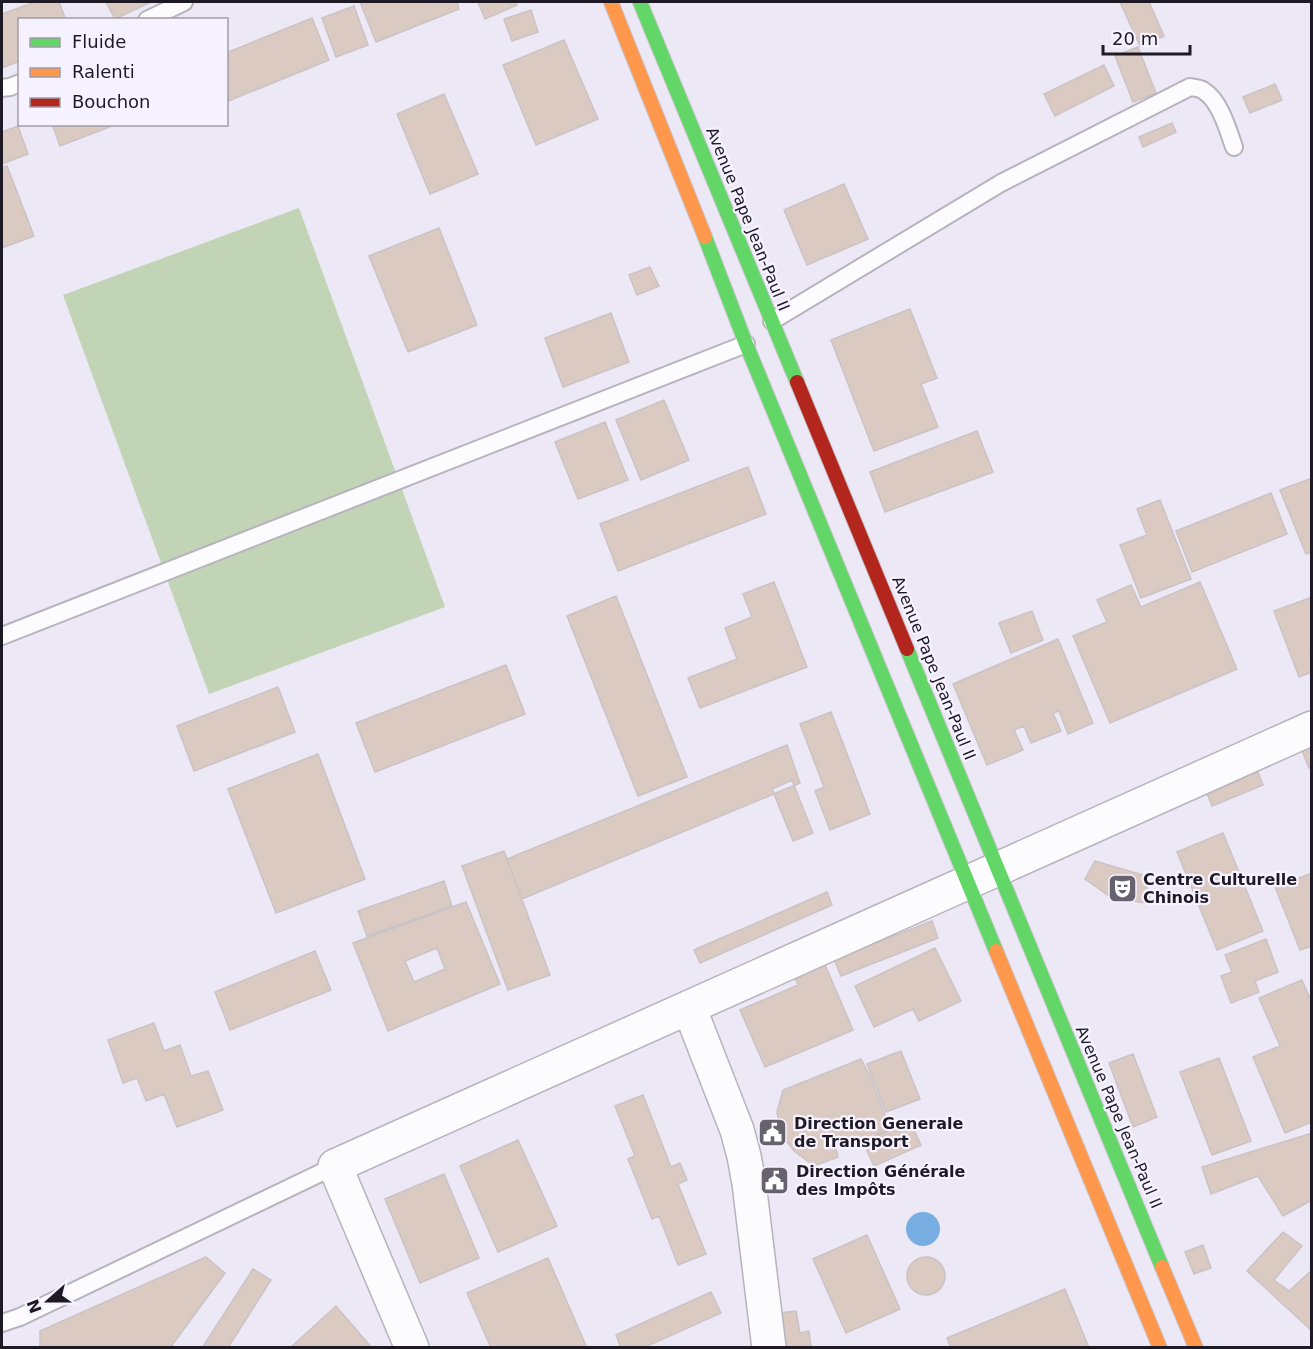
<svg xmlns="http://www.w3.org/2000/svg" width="1313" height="1349" viewBox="0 0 1313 1349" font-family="'DejaVu Sans',sans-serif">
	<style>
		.green { fill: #c2d4b6 }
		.water { fill: #77ade1 }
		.building { fill: #dbcac1; stroke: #cac3c5; stroke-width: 1.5; fill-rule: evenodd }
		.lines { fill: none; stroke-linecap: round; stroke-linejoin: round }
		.lane-casing { stroke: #b7b3be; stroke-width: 20 }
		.street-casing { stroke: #b7b3be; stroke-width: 36 }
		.fast-casing { stroke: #c7c5cb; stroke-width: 16 }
		.slow-casing { stroke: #c7c5cb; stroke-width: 16 }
		.jam-casing { stroke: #c7c5cb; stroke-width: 16 }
		.lane { stroke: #fcfcfe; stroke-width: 16 }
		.street { stroke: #fcfcfe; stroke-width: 33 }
		.fast { stroke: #63d668; stroke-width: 14 }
		.slow { stroke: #ff974d; stroke-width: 14 }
		.jam { stroke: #b3261e; stroke-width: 14 }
		.labels { text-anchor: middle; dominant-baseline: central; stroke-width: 4.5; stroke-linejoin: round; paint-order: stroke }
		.street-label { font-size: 16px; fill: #1e1a25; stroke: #f7f2ff }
		.poi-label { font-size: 16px; font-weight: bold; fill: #1e1a25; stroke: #f7f2ff; text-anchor: start }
	</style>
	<rect width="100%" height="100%" fill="#ede8f5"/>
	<path class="green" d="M299 208 445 607 209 694 63 295Z"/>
	<path class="water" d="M906 1229a17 17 0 1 1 34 0a17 17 0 1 1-34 0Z"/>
	<path class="building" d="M35 2H59L66 20H20V61L2 68V14Z
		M106 2H151L115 19Z
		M360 2H457L459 9 376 42Z
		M478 2H515L517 5 485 19Z
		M1120 2H1149L1164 36 1140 46Z
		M354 6 368 45 336 57 322 18Z
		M531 10 538 32 512 41 504 19Z
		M312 18 329 60 226 102V53Z
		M564 40 598 119 536 145 503 65Z
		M1138 47 1156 93 1133 102 1115 56Z
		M1104 65 1114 86 1055 116 1044 94Z
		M1275 84 1282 100 1250 113 1243 97Z
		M444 94 478 174 430 194 397 114Z
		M1172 123 1176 132 1143 147 1139 137Z
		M52 124H117L60 146Z
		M18 126 28 154 2 164V132Z
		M7 166 34 236 2 248V168Z
		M844 184 868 239 807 265 784 210Z
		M439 228 477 325 408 352 369 256Z
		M650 267 659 286 637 295 629 275Z
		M910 309 937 378 921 384 938 427 874 451 831 340Z
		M611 313 629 362 563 387 545 338Z
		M664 400 689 460 641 480 616 420Z
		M605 422 628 480 578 499 555 442Z
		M977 431 993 472 885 512 870 472Z
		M748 467 766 514 618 571 600 524Z
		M1312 478V552L1306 554 1280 490Z
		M1271 493 1287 534 1192 572 1176 531Z
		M1160 500 1191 579 1141 598 1120 545 1147 535 1137 509Z
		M774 582 807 667 700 708 688 678 737 659 725 628 752 617 743 594Z
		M1200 582 1237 669 1110 723 1073 636 1107 622 1097 600 1131 585 1141 607Z
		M616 596 687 777 638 796 567 616Z
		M1312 597V651L1309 652 1312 659V672L1299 677 1274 611Z
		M1032 611 1043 640 1011 653 999 623Z
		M1058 639 1093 723 1068 734 1059 711 1053 713 1061 731 1031 743 1024 726 1014 730 1023 750 987 765 953 684Z
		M506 665 525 714 375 772 356 723Z
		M278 687 295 732 194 771 177 726Z
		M831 712 870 814 830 830 815 791 824 787 800 724Z
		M1312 741V767L1309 768 1300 746Z
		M787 745 800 783 522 899 507 859Z
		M318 754 365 879 276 913 228 789Z
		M1256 767 1263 785 1212 806 1205 788Z
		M792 780 813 833 793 841 772 789Z
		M1223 833 1263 931 1217 950 1177 852Z
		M504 851 550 975 508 990 462 866Z
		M1095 861 1143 875 1150 897 1147 903 1112 898 1085 879Z
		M1312 873V946L1300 950 1275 887Z
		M444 881 452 906 367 936 358 911Z
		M827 892 832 905 700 963 694 950Z
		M466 902 500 984 388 1031 353 943ZM437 948 445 969 414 982 405 961Z
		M932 921 938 938 841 976 834 959Z
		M1266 939 1278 972 1255 981 1259 992 1231 1003 1221 976 1232 972 1225 955Z
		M935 948 961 1001 919 1021 913 1009 874 1027 855 986Z
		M315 951 331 990 230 1030 215 992Z
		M823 960 853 1030 765 1067 740 1010 798 985 793 973Z
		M1302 980 1312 1003V1122L1285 1133 1253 1057 1280 1046 1259 998Z
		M154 1023 164 1051 180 1045 191 1076 208 1071 223 1110 177 1127 164 1094 146 1101 137 1078 123 1083 108 1040Z
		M901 1051 920 1099 886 1112 867 1064Z
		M1133 1054 1157 1117 1133 1127 1109 1063Z
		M1219 1058 1251 1141 1212 1155 1180 1072Z
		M861 1059 869 1074 890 1128 854 1146 849 1140 835 1145 838 1157 814 1166 794 1151 781 1134 777 1112 783 1090Z
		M643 1095 671 1167 680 1163 687 1180 678 1184 706 1254 678 1265 659 1216 652 1219 628 1159 635 1156 615 1106Z
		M910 1121 921 1145 874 1166 863 1142Z
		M1312 1133V1200L1283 1216 1258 1176 1211 1194 1202 1167Z
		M518 1140 557 1226 498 1252 460 1166Z
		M444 1174 479 1258 420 1283 385 1199Z
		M1283 1232 1302 1246 1274 1280 1289 1291 1312 1270V1331L1247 1271Z
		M867 1235 900 1309 846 1333 813 1259Z
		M1203 1245 1211 1268 1194 1274 1185 1252Z
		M907 1276a19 19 0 1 1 38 0a19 19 0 1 1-38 0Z
		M206 1257 225 1273 170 1348H40V1331Z
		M548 1258 587 1348H491L467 1293Z
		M253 1269 271 1280 228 1348H202Z
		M1065 1289 1089 1348H951L947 1338Z
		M711 1292 721 1313 643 1348H621L616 1335Z
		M336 1306 372 1348H290Z
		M796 1311 800 1333 809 1331 811 1347 784 1348 779 1313Z"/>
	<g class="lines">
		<defs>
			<path id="lane" d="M147 20 184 2
				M2 88 10 87 20 83
				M772 321 1001 183 1190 87C1194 88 1201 88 1204 91 1220 101 1228 130 1234 147
				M2 636 746 344
				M2 1323 20 1317 335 1166"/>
			<path id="street" d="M689 1007 737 1130 744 1156 749 1183 769 1348
				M412 1348 335 1166 1312 728"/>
			<path id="fast" d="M640 2 797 382
				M705 237 746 344 996 951
				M907 649 1162 1267"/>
			<path id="slow" d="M611 2 705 237
				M996 951 1160 1348
				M1162 1267 1196 1348"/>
			<path id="jam" d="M797 382 907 649"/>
		</defs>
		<use href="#lane" class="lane-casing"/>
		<use href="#street" class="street-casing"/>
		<use href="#fast" class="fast-casing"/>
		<use href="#slow" class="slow-casing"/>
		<use href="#jam" class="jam-casing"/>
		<use href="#lane" class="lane"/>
		<use href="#street" class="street"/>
		<use href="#fast" class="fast"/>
		<use href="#slow" class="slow"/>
		<use href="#jam" class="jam"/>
	</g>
	<defs>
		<symbol id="theatre-square" viewBox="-11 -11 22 22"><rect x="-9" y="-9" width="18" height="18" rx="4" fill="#66626e" stroke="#f7f2ff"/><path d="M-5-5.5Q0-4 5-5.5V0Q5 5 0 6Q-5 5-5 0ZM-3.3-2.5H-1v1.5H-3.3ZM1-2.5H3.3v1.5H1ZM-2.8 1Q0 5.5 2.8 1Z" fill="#fff"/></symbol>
		<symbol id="civic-square" viewBox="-11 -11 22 22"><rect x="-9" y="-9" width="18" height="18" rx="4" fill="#66626e" stroke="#f7f2ff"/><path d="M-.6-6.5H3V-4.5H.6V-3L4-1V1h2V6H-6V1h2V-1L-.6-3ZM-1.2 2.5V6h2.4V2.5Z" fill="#fff"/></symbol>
	</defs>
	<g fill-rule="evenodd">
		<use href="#theatre-square" x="1106" y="872" width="33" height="33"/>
		<use href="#civic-square" x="756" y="1116" width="33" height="33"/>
		<use href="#civic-square" x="758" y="1164" width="33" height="33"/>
	</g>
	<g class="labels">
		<g class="street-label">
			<text transform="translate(748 219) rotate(68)">Avenue Pape Jean-Paul II</text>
			<text transform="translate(934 668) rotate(68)">Avenue Pape Jean-Paul II</text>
			<text transform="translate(1119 1117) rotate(67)">Avenue Pape Jean-Paul II</text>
		</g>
		<g class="poi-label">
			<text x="1143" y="879">Centre Culturelle<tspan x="1143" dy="18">Chinois</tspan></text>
			<text x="794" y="1123">Direction Generale<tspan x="794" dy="18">de Transport</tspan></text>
			<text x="796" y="1171">Direction Générale<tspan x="796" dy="18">des Impôts</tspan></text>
		</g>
	</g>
	<rect width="1313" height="1349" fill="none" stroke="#1e1a25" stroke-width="6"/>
	<rect x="18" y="18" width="210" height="108" fill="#f7f2ff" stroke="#a09ca8" stroke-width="1.5"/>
	<rect x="30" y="38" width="30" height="9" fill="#63d668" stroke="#a09ca8" stroke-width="1.5"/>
	<text x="72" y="48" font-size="18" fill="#1e1a25">Fluide</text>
	<rect x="30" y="68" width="30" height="9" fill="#ff974d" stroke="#a09ca8" stroke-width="1.5"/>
	<text x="72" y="78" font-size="18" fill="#1e1a25">Ralenti</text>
	<rect x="30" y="98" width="30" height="9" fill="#b3261e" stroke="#a09ca8" stroke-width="1.5"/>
	<text x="72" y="108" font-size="18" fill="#1e1a25">Bouchon</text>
	<g transform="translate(48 1301) rotate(249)" stroke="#f7f2ff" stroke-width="4.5" paint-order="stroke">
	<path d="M0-4.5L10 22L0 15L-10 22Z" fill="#1e1a25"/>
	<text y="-9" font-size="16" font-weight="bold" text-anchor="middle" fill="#1e1a25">N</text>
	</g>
	<path d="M1103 45v9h87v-9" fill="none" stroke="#1e1a25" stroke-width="3"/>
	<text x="1112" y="45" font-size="18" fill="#1e1a25" stroke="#f7f2ff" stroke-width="4.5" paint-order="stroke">20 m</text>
</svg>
